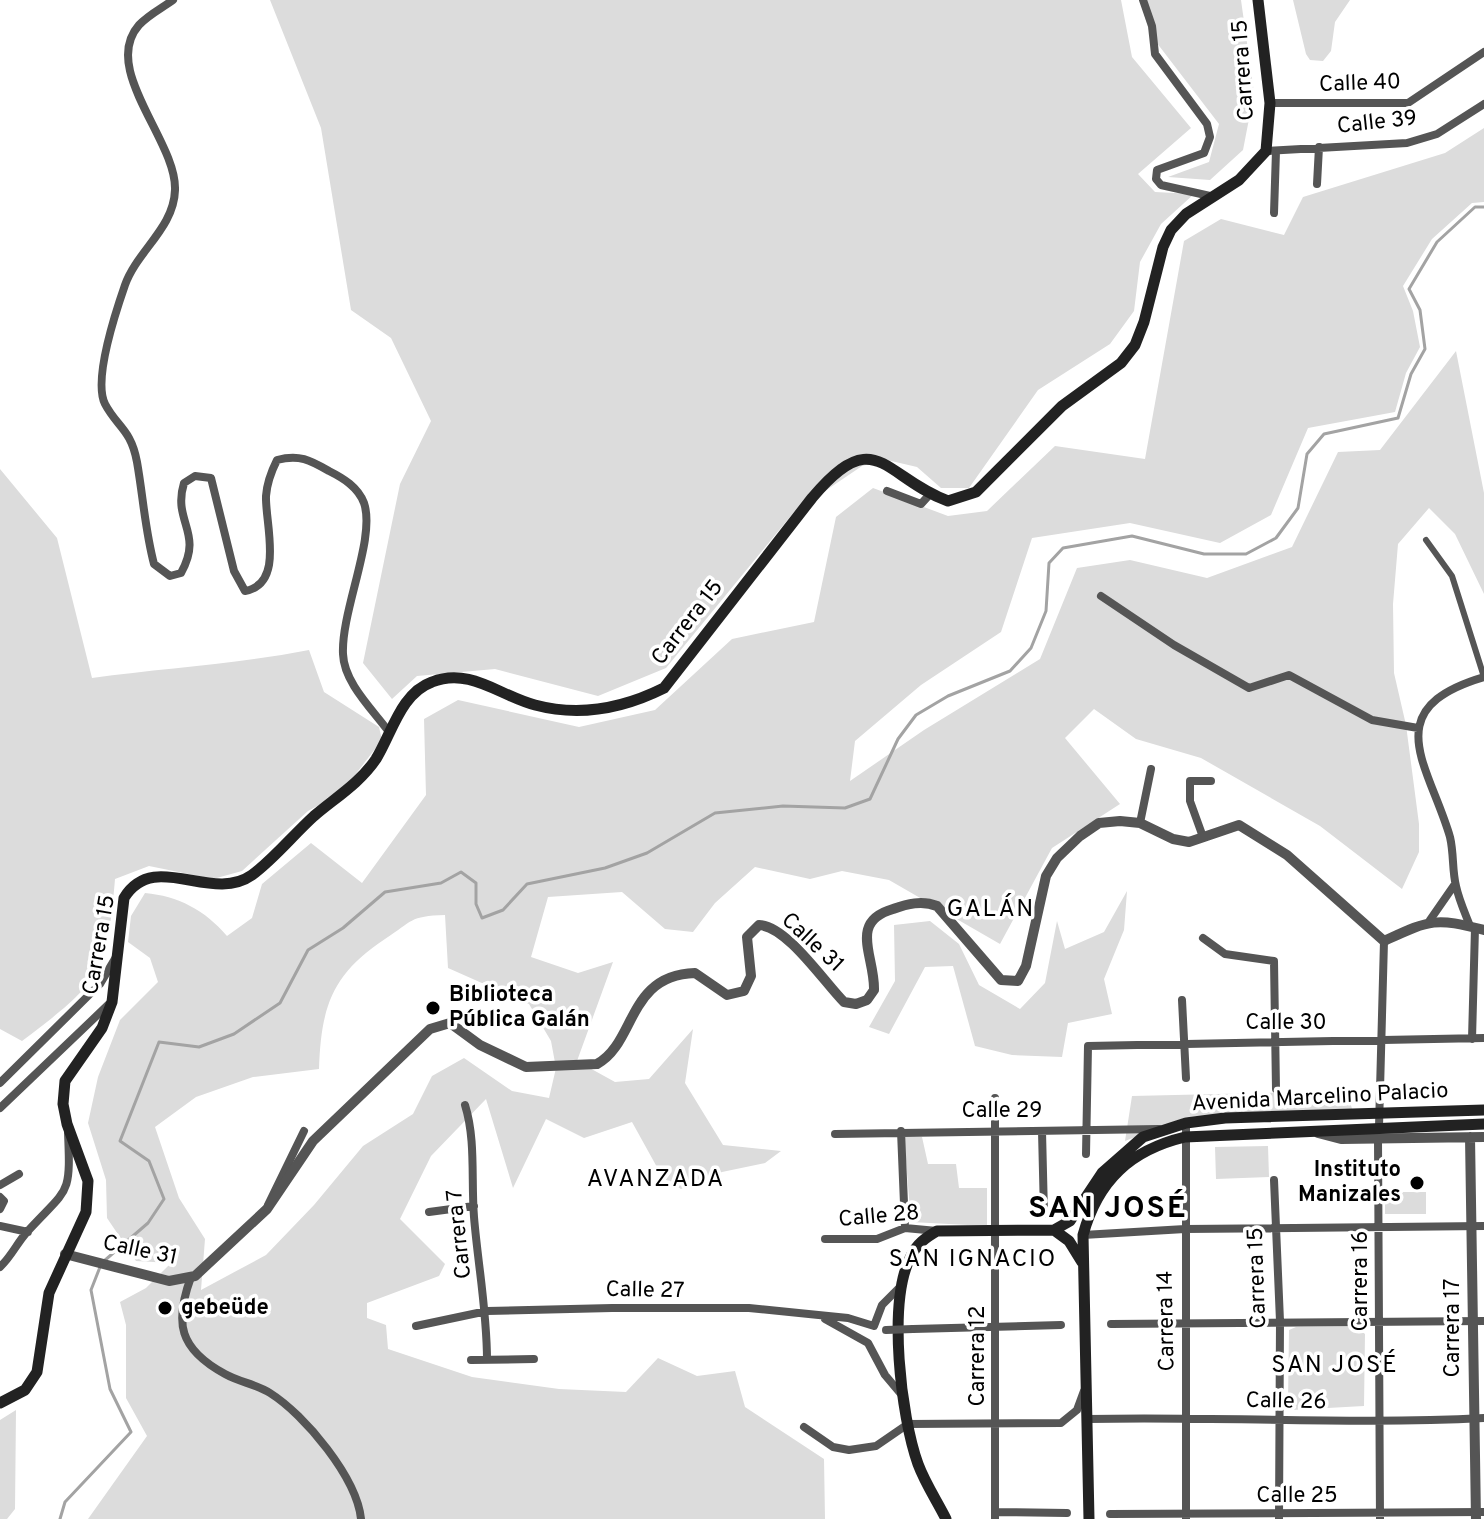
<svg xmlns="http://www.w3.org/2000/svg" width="1484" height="1519" viewBox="0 0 1484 1519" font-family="Overpass,sans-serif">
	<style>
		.green { fill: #dcdcdc; fill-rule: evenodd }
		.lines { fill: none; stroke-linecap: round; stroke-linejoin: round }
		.stream { stroke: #a3a3a3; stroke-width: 3 }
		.pedestrian { stroke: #555; stroke-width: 6 }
		.minor { stroke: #555; stroke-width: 8 }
		.tertiary { stroke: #555; stroke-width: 10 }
		.secondary { stroke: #222; stroke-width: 11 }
		.minor-bridge { stroke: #555; stroke-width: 8 }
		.poi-dot { fill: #000; stroke: #fff; stroke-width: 3 }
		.labels { text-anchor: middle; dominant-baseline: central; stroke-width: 7; stroke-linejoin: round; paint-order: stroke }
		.street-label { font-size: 22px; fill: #000; stroke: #fff }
		.poi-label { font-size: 22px; font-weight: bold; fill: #000; stroke: #fff; text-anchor: start }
		.neighbourhood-label { font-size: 24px; letter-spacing: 2px; fill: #000; stroke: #fff }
		.district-label { font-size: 30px; font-weight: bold; letter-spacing: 2px; fill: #000; stroke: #fff }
	</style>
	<rect width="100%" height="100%" fill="#fff"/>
	<path class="green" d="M270 0H1121L1132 57 1191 128 1138 174 1155 192 1194 194 1161 224 1140 262 1134 311 1110 344 1038 390 969 488H941L917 467 887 460 862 466 794 512 666 668 598 696 495 669 417 676 392 699 363 663 400 484 431 421 391 338 351 310 321 128Z
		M1140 0H1241L1254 93 1243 150 1210 180 1168 177 1209 162 1219 124 1150 34Z
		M1293 0H1350L1335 22 1331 51 1323 61 1310 60 1306 54Z
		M1484 128V202L1472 203 1432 239 1403 286 1413 311 1420 347 1406 373 1395 412 1308 428 1271 515 1220 543 1130 523 1032 538 1001 632 921 685 855 741 850 781 924 730 1040 659 1077 568 1130 560 1207 578 1292 547 1338 452 1380 450 1456 351 1484 493V594L1455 534 1429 508 1398 544 1393 604 1394 673 1406 725 1419 824V852L1402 889 1320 826 1201 758 1136 739 1094 709 1065 738 1120 804 1052 848 1000 944 889 880 842 871 810 879 755 867 715 903 693 932 665 929 622 892 548 897 531 957 578 973 613 962 577 1061 615 1082 649 1079 693 1029 685 1083 723 1145 781 1151 765 1163 722 1172 681 1189 663 1178 632 1122 584 1138 546 1119 513 1188 486 1099 431 1156 400 1219 445 1264 439 1276 367 1303V1318L386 1325 388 1349 472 1377 559 1389 626 1392 658 1358 697 1376 735 1371 745 1407 824 1459 825 1519H88L147 1436 126 1398V1325L120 1302 146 1288 171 1263 136 1261 107 1218 106 1180 88 1123 98 1077 120 1020 158 982 150 958 128 942 131 916 145 893C178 896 205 910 227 936L252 918 262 884 311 843 362 883 426 795 424 719 458 700 579 727 655 710 732 639 814 622 836 517 873 488 948 516 987 511 1055 446 1145 459 1184 241 1221 219 1284 235 1303 197 1445 153ZM445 915 448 968 529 1004 551 1041 556 1068 549 1098 512 1091 464 1058 432 1076 413 1114 363 1146 314 1205 266 1255 201 1290 205 1239 179 1198 155 1127 196 1097 253 1077 319 1069C321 1007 332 974 385 939 413 921 409 916 445 915Z
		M0 469 57 538 92 678C164 668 237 664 309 650L324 692 379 727 382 740 341 793 308 811 242 871 213 879 149 866 115 879C107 975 99 983 22 1041L0 1029Z
		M1127 891 1124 930 1104 979 1112 1014 1068 1023 1062 1057 1012 1055 975 1046 953 966 925 967 889 1034 869 1027 895 981 894 925 930 921 959 944 979 985 1020 1009 1045 983 1057 921 1065 949 1104 932Z
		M1347 1091 1352 1109 1186 1117 1125 1141 1132 1096Z
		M904 1136 922 1137 928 1164H956L959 1188H987V1226L911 1222Z
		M1268 1146 1269 1177 1216 1179 1215 1147Z
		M1385 1192H1426V1214H1385Z
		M1355 1326 1365 1334 1364 1406 1291 1410 1288 1403 1289 1330 1296 1327Z
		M16 1410 15 1509 7 1519H0V1420Z"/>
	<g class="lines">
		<path class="stream" d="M104 1261 148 1223 164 1199 149 1161 120 1141 159 1042 199 1047 234 1034 280 1003 308 950 343 928 385 892 441 883 461 872 476 883V904L482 918 503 910 527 884 605 868 647 853 715 813 783 806 845 808 870 799 898 739 916 715 948 696 1010 671 1031 648 1046 611 1049 563 1063 548 1132 536 1204 554H1246L1276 538 1298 508 1307 454 1324 434 1398 418 1411 374 1425 349 1420 310 1409 289 1437 242 1475 207H1484
			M60 1519 65 1502 131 1432 110 1389 91 1290 100 1267"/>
		<path class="pedestrian" d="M1426 540 1452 576 1484 677"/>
		<path class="minor" d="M173 0C162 8 148 15 139 25 100 69 177 141 175 190 174 228 137 251 125 285 116 311 93 380 105 404 117 427 131 429 137 462 143 496 145 530 154 564L170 576 181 573C204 532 172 522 184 483L195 476 211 478 234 571 245 591C285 584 265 524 266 496 267 482 271 472 277 460 299 454 310 460 329 471 343 478 358 487 364 503 376 538 341 611 343 654 344 683 373 710 389 732
			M1143 0 1152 26 1155 54 1207 124 1210 137 1204 153 1157 170 1156 179 1161 185 1210 196
			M1270 103H1408L1484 52
			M1266 151 1407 143 1437 134 1484 104
			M1317 184 1319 147
			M1274 213 1276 151
			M887 491 921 504 931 493
			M1101 596 1174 645 1249 688 1289 675 1372 720 1418 728
			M1140 823 1151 769
			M1203 837 1190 801V781H1211
			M1430 920 1455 884
			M1470 926C1465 913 1459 900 1456 886 1452 870 1454 854 1450 837 1429 765 1376 709 1484 677
			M1203 938 1225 954 1274 961 1276 1089
			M1182 1000 1186 1078
			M1472 1039 1475 928
			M0 1083 100 984 116 957
			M995 1098V1519
			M465 1105C476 1140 471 1180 474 1217 478 1265 487 1311 487 1360
			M0 1108 109 1004
			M1379 1127 1384 941
			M901 1131 905 1228
			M1042 1131 1044 1214
			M835 1134 1159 1129
			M1378 1139 1380 1519
			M1086 1154 1088 1046 1484 1038
			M1274 1180 1280 1321 1279 1518
			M0 1185 19 1174
			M0 1197 4 1201 0 1209
			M268 1205 304 1131
			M429 1212 474 1206
			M0 1226 28 1232
			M1083 1235 1185 1229 1484 1226
			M825 1239H877L905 1228 937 1231
			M0 1267C11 1257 17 1243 27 1232 68 1187 71 1198 68 1133
			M191 1277C174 1323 179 1349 225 1374 239 1382 256 1384 270 1393 305 1415 357 1478 361 1519
			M825 1319 868 1343 885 1375 901 1394
			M1111 1324 1484 1321
			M416 1326 487 1311 612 1308H749L848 1318 874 1326 882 1305 902 1285
			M913 1329 1061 1325
			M471 1360 534 1359
			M1088 1419C1220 1416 1352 1425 1484 1418
			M804 1427 833 1447 849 1450 876 1446 908 1424 1061 1423 1077 1410 1084 1391
			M995 1512 1067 1513
			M1110 1514 1484 1512
			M1186 1519V1123"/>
		<path class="tertiary" d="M1318 1133 1341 1139 1484 1137
			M1470 1137 1476 1519
			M65 1254 169 1281 195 1276 267 1209 313 1141 430 1029 450 1023 480 1045 526 1067 597 1064C636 1043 627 975 695 973L727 995 744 991 751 976 747 937 759 925C787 926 824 982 844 1002L856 1004 867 1000 874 990C875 956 848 922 893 909 907 904 922 900 937 906L1001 980 1018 981 1026 966 1046 876 1057 858 1080 836 1099 823 1120 821 1140 823 1173 839 1189 842 1239 825 1287 855 1384 941C1430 920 1434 917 1484 930"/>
		<path class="secondary" d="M1054 1230 1069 1241 1082 1262
			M0 1403 25 1390 37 1372 49 1293 86 1212 88 1181 67 1124 63 1104 65 1081 102 1028 112 1002 124 898C154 849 211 904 252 875 274 859 293 835 314 816 335 798 360 783 376 759 392 733 401 693 432 682 470 667 500 696 535 705 580 717 624 708 664 688L812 498C876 422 883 477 948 501L976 492 1062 406 1121 363 1135 345 1144 322 1163 247 1171 230 1186 214 1239 180 1266 151 1270 103 1258 0
			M946 1519C937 1501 925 1483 918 1464 901 1417 887 1301 911 1256 917 1244 925 1238 937 1231L1054 1230 1070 1221 1102 1173 1143 1137 1186 1123 1225 1118 1484 1110
			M1089 1519 1083 1235C1098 1180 1131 1150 1185 1137L1484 1124"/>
		<path class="minor-bridge" d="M886 1330 913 1329"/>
	</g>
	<g class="poi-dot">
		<circle cx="433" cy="1008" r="8"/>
		<circle cx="1417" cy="1183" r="8"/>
		<circle cx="165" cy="1308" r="8"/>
	</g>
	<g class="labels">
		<g class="street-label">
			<text transform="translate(1244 70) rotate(-94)">Carrera 15</text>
			<text transform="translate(1360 84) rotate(-2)">Calle 40</text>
			<text transform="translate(1377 123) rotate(-6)">Calle 39</text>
			<text transform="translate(688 623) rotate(-52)">Carrera 15</text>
			<text transform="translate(812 943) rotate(43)">Calle 31</text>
			<text transform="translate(100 945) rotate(-80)">Carrera 15</text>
			<text x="1286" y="1023">Calle 30</text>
			<text transform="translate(1320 1098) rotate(-3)">Avenida Marcelino Palacio</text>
			<text x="1002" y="1111">Calle 29</text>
			<text transform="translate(879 1217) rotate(-5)">Calle 28</text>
			<text transform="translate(460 1234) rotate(-96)">Carrera 7</text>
			<text transform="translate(140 1251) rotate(12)">Calle 31</text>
			<text transform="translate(1258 1278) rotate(-92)">Carrera 15</text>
			<text transform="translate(1361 1281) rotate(-90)">Carrera 16</text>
			<text transform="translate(645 1291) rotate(1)">Calle 27</text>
			<text transform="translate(1167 1321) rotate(-91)">Carrera 14</text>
			<text transform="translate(1453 1328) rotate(-90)">Carrera 17</text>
			<text transform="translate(978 1356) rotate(-90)">Carrera 12</text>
			<text transform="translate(1286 1402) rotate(1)">Calle 26</text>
			<text x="1297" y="1496">Calle 25</text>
		</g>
		<g class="poi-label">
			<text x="449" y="995">Biblioteca<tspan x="449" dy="25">Pública Galán</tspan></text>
			<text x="1401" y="1170" text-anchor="end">Instituto<tspan x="1401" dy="25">Manizales</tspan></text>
			<text x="181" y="1308">gebeüde</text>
		</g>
		<g class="neighbourhood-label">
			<text x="991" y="910">GALÁN</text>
			<text x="656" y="1180">AVANZADA</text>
			<text x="973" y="1260">SAN IGNACIO</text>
			<text x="1335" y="1366">SAN JOSÉ</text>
		</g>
		<g class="district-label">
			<text x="1108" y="1209">SAN JOSÉ</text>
		</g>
	</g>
</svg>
